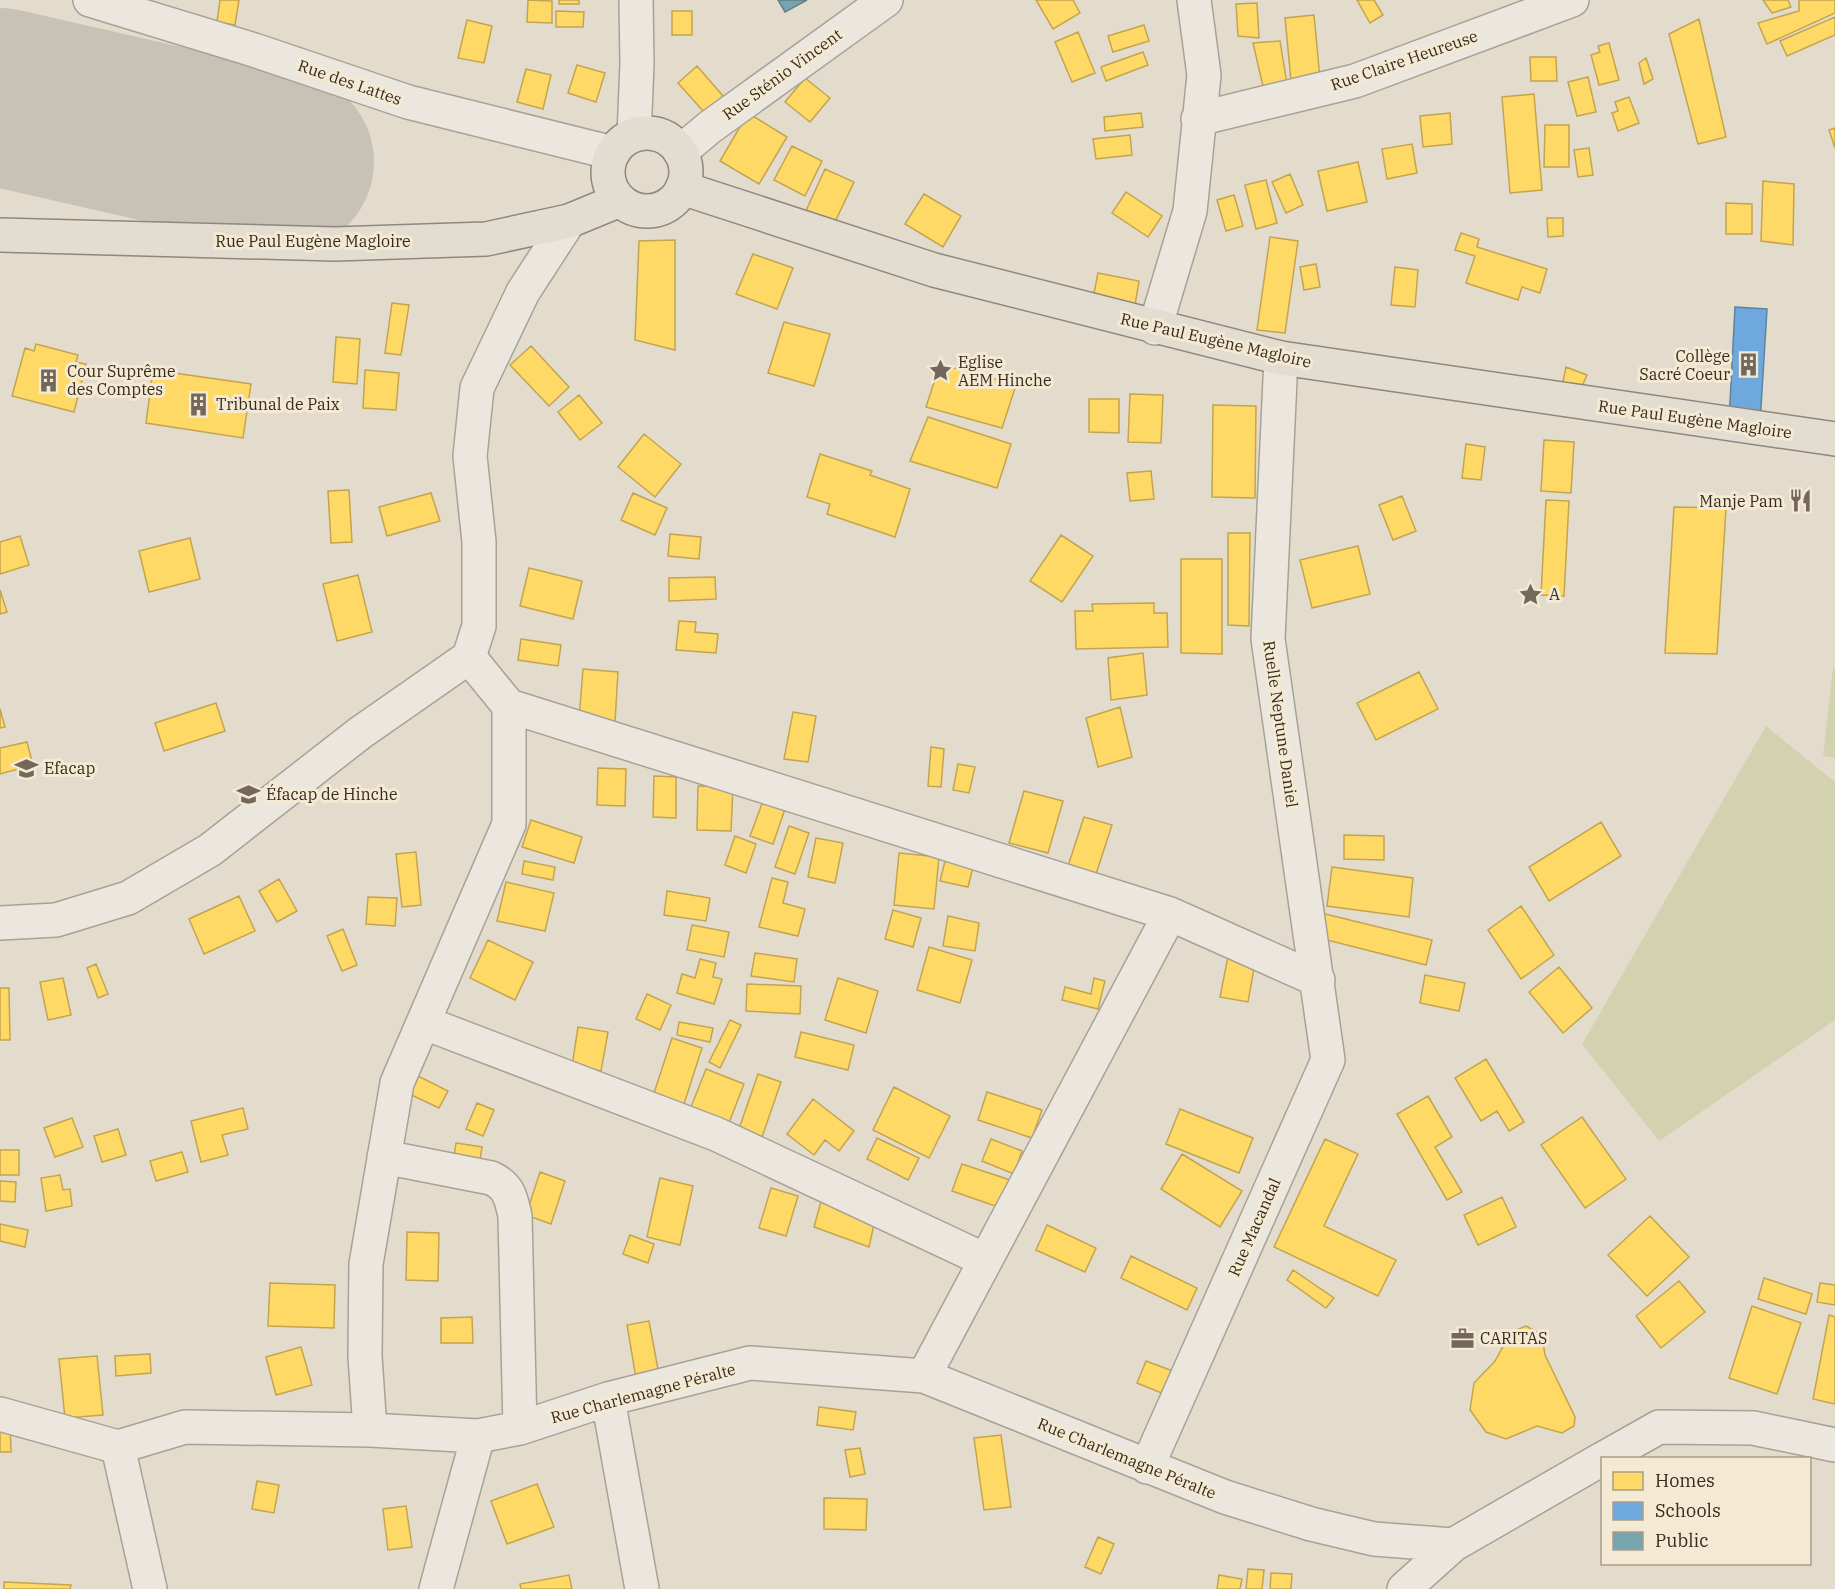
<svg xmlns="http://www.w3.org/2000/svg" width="1835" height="1589" viewBox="0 0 1835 1589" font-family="'IBM Plex Serif',serif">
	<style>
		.green { fill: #d2d2b0 }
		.homes { fill: #ffd966; stroke: #c3a450; stroke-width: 1.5 }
		.schools { fill: #6fa8dc; stroke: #5e82a3; stroke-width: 1.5 }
		.public { fill: #76a5af; stroke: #638084; stroke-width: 1.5 }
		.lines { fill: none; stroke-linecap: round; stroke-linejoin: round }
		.runway { stroke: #c7c1b6; stroke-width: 178 }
		.minor-casing { stroke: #a8a196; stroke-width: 36 }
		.major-casing { stroke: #8e877d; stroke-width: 36 }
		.minor { stroke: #ece7de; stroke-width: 33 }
		.major { stroke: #e2ddd0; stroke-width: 33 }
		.labels { text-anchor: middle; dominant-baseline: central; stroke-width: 6; stroke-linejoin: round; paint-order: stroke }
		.street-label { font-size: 16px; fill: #372a1e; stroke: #f4ead3 }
		.poi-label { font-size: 16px; fill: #372a1e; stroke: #f4ead3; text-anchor: start }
	</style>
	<rect width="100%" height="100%" fill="#e3dccd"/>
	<path class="green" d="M1833 668H1835V758L1823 756Z
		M1766 726 1835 782V1020L1659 1141 1582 1044Z"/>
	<path class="homes" d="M220 0H239L235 25 217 22Z
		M528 0 552 1V23L527 22Z
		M559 0H579V4H559Z
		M1036 0H1073L1080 13 1053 29Z
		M1357 0H1374L1383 15 1370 23Z
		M1763 0H1788L1791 7 1772 13Z
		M1799 0H1835V13L1767 44 1758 23 1799 11Z
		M1257 3 1259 38 1238 36 1236 4Z
		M556 11 584 12 583 27H556Z
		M672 11H692V35H672Z
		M1314 15 1320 79 1291 81 1285 18Z
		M1835 17V35L1787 56 1780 41Z
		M1699 19 1726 137 1698 144 1669 34Z
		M467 20 492 26 484 63 458 58Z
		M1144 25 1149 41 1113 52 1108 36Z
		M1078 32 1095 73 1072 82 1055 42Z
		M1280 41 1288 90 1265 95 1253 43Z
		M1609 43 1619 80 1599 85 1591 55 1600 52 1598 46Z
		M1143 52 1148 65 1106 81 1101 67Z
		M1530 57H1556L1557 81H1531Z
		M1646 58 1653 79 1644 84 1639 63Z
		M577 65 605 73 596 102 568 93Z
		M697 66 723 96 704 112 678 83Z
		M526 69 551 75 543 109 517 102Z
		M1588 77 1596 112 1577 116 1568 82Z
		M805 78 830 98 810 122 785 102Z
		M1534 94 1542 190 1510 193 1502 97Z
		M1629 97 1639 123 1618 131 1612 113 1618 111 1615 102Z
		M748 113 787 137 759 184 720 161Z
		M1141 113 1143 127 1105 131 1104 117Z
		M1450 113 1452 144 1423 147 1420 116Z
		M1545 125H1569V167H1544Z
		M1835 128V148L1829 130Z
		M1130 135 1132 155 1096 159 1093 139Z
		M1412 144 1417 173 1387 179 1382 149Z
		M792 146 822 161 805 196 774 180Z
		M1589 148 1593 175 1578 177 1574 150Z
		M1358 162 1367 202 1327 211 1318 171Z
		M825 169 854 182 833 226 805 213Z
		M1290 174 1303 205 1286 213 1272 182Z
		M1266 180 1277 223 1256 229 1245 185Z
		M1763 181 1794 184 1793 245 1761 241Z
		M1126 192 1162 216 1148 237 1112 213Z
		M924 194 961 216 943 247 905 224Z
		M1234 195 1243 226 1226 231 1217 200Z
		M1726 203 1752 204V234H1726Z
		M1547 218H1563V236L1548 237Z
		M1461 233 1479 239 1477 247 1547 269 1540 293 1522 287 1518 300 1466 283 1475 256 1455 250Z
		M1270 237 1298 241 1285 333 1257 330Z
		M675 240V350L635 340 639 241Z
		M753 254 793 268 777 309 736 294Z
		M1316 264 1320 287 1304 290 1300 267Z
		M1395 267 1418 270 1415 307 1391 305Z
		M1098 273 1139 281 1134 311 1092 303Z
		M392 303 409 305 401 355 385 353Z
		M784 322 830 334 814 386 768 373Z
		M336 337 360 339 357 384 333 382Z
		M36 344 78 355 76 362 86 364 74 412 12 396 25 348 34 351Z
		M531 346 569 387 549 406 510 365Z
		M940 364 1016 385 1002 428 926 407Z
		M1566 367 1587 375 1577 398 1560 396Z
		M153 370 251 384 243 438 146 423Z
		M365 370 399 373 396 410 363 408Z
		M1130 394 1163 395 1161 443 1128 442Z
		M579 395 602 423 580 440 558 412Z
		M1089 399H1119V433L1089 432Z
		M1213 405 1256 406 1255 498 1212 497Z
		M928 417 1011 444 997 488 910 461Z
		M644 434 681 464 655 497 618 467Z
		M1544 440 1574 442 1571 493 1541 491Z
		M1466 444 1485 447 1481 480 1462 478Z
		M820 454 872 471 870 475 910 489 895 537 827 514 830 504 807 497Z
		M1151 471 1154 499 1130 501 1127 473Z
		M349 490 352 542 331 543 328 491Z
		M431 493 440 521 387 536 379 507Z
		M633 493 667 508 655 535 621 520Z
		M1402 496 1416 531 1393 540 1379 505Z
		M1546 500 1569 501 1564 596 1541 595Z
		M1674 507 1726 508 1717 654 1665 653Z
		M1228 533H1250L1249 626 1228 625Z
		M670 534 701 537 699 559 668 556Z
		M1061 535 1093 556 1062 602 1030 581Z
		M20 536 29 565 0 574V542Z
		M190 538 200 579 149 592 139 551Z
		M1358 546 1370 594 1312 608 1300 560Z
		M1181 559H1222V654L1181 653Z
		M529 568 582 581 573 619 520 606Z
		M358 575 372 632 337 641 323 584Z
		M715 577 716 599 669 601V578Z
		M0 590 7 612 0 614Z
		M1154 603V613H1167L1168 647 1076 649 1075 611H1093L1092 604Z
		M679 621 696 622 695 632 718 634 716 653 676 650Z
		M521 639 561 645 558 666 518 660Z
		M1143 653 1147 695 1111 700 1108 658Z
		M583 669 618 672 615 722 579 719Z
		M1419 672 1438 709 1376 740 1357 703Z
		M216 703 225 731 164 751 155 723Z
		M1120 707 1132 757 1098 767 1086 718Z
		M0 709 5 727 0 728Z
		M793 712 816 716 808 762 784 759Z
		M27 742 33 765 0 774V748Z
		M931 747 944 749 941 787 928 786Z
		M958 764 975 767 969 793 953 790Z
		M598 768 626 769 625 806 597 805Z
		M654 776 676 777V818L653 817Z
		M698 786 733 787 731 831 697 830Z
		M1024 791 1063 801 1048 853 1009 843Z
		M764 798 786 806 773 844 750 836Z
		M1084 817 1112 825 1096 874 1068 866Z
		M531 820 582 837 574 863 522 847Z
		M1601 822 1621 856 1549 901 1529 867Z
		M789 826 809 833 795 874 775 867Z
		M1344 835 1384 836V860L1344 859Z
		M735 836 756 844 746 873 725 865Z
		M816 838 843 843 835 883 808 877Z
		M416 852 421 905 402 907 396 854Z
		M899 853 939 857 934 909 894 905Z
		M524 861 555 867 553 880 522 874Z
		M945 861 973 867 968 887 940 881Z
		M1332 867 1413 878 1409 917 1327 906Z
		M772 878 788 882 783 903 805 909 798 936 759 927Z
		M279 879 297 911 277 922 259 891Z
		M506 882 554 893 545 931 497 921Z
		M667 891 710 898 706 921 664 915Z
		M239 896 255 931 204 954 189 919Z
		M368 897 397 898 395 926 366 924Z
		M1521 906 1554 955 1521 979 1488 930Z
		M893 910 921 918 913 947 885 939Z
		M1321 913 1432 940 1426 965 1315 937Z
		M948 916 979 923 975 951 943 946Z
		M692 925 729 932 724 957 687 950Z
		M343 929 357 965 342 971 327 936Z
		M488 940 533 962 515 1000 470 978Z
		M929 947 972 960 960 1003 917 990Z
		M755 953 797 959 794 982 751 976Z
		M1228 957 1255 963 1248 1002 1220 997Z
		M700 959 716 963 713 977 722 979 714 1004 677 993 682 974 695 978Z
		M96 964 108 994 98 998 87 968Z
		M1559 967 1592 1008 1563 1033 1529 992Z
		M1425 975 1465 983 1459 1011 1420 1003Z
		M63 978 71 1015 48 1020 40 982Z
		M838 978 878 991 866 1033 825 1020Z
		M1094 978 1105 981 1098 1009 1062 1000 1065 987 1091 994Z
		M747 984 801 986 800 1014 746 1011Z
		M0 988H9L10 1040H0Z
		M647 994 671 1005 660 1030 636 1019Z
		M730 1020 741 1025 720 1068 709 1062Z
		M679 1022 713 1028 710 1042 677 1035Z
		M578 1027 608 1032 601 1071 572 1066Z
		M801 1032 854 1045 848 1070 795 1057Z
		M672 1038 702 1048 684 1104 654 1093Z
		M1486 1059 1524 1122 1509 1131 1497 1111 1481 1121 1455 1078Z
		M706 1069 744 1084 727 1128 689 1112Z
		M414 1074 448 1091 439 1108 405 1092Z
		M758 1074 781 1082 762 1137 739 1129Z
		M894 1087 950 1116 929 1158 873 1130Z
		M987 1092 1042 1110 1032 1138 978 1120Z
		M1428 1096 1452 1137 1435 1147 1462 1192 1447 1200 1397 1114Z
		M813 1099 854 1131 839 1151 825 1140 814 1155 787 1134Z
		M477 1103 494 1110 483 1136 466 1129Z
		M243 1108 248 1129 222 1135 228 1155 201 1162 191 1121Z
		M1180 1109 1253 1138 1239 1173 1166 1144Z
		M1582 1117 1626 1179 1585 1208 1541 1145Z
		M72 1118 83 1147 55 1157 44 1128Z
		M118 1129 126 1155 102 1162 94 1136Z
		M877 1138 919 1158 908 1180 867 1159Z
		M991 1139 1022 1151 1014 1174 982 1161Z
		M1325 1139 1358 1154 1324 1226 1396 1260 1378 1296 1274 1247Z
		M456 1143 482 1147 479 1167 453 1163Z
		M0 1150H19V1175H0Z
		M182 1152 188 1172 156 1181 150 1161Z
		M1182 1154 1242 1191 1220 1227 1161 1189Z
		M962 1164 1010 1180 1001 1208 952 1191Z
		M540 1172 565 1181 551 1224 526 1215Z
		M60 1175 63 1190 70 1189 72 1206 46 1211 41 1178Z
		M660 1178 693 1186 680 1245 647 1237Z
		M0 1181 16 1182 15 1202 0 1201Z
		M771 1188 798 1196 786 1236 759 1228Z
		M1502 1197 1516 1227 1478 1245 1464 1215Z
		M822 1198 875 1220 869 1247 814 1227Z
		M1650 1216 1689 1257 1647 1296 1608 1255Z
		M0 1224 28 1230 25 1247 0 1241Z
		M1047 1225 1096 1248 1085 1272 1036 1250Z
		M407 1232 439 1233 438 1281 406 1280Z
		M630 1235 654 1244 648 1263 623 1254Z
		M1131 1256 1197 1288 1187 1310 1121 1278Z
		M1293 1270 1334 1298 1326 1308 1287 1280Z
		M1764 1278 1812 1294 1806 1314 1758 1299Z
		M1679 1281 1705 1312 1661 1348 1636 1316Z
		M270 1283 335 1285 334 1328 268 1326Z
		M1820 1283 1835 1285V1305L1817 1302Z
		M1752 1306 1801 1323 1777 1394 1729 1378Z
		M1829 1315 1835 1317V1404L1813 1399Z
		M472 1317 473 1343H441V1318Z
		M649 1321 660 1380 637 1384 627 1325Z
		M1526 1326 1542 1335 1545 1355 1575 1417 1574 1426 1562 1433 1537 1426 1506 1439 1486 1432 1470 1410 1474 1383 1495 1361 1511 1332Z
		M301 1347 312 1385 276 1395 266 1357Z
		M150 1354 151 1373 116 1376 115 1356Z
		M97 1356 103 1415 65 1418 59 1359Z
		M1146 1361 1178 1373 1169 1396 1137 1383Z
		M819 1407 856 1412 853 1430 817 1425Z
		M0 1420H10L11 1452H0Z
		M1001 1435 1011 1507 984 1510 974 1438Z
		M860 1448 865 1474 850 1477 845 1450Z
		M257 1481 279 1485 274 1513 252 1509Z
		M537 1484 554 1527 507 1544 491 1501Z
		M824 1498 867 1499 866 1530 824 1529Z
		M406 1506 412 1547 388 1550 383 1509Z
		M1098 1537 1114 1544 1101 1574 1085 1567Z
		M1248 1569 1264 1570 1262 1589H1246Z
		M1271 1573 1292 1574 1291 1589H1270Z
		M569 1575 572 1589H521L520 1584Z
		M1219 1575 1242 1579 1240 1589H1217Z
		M4 1582 71 1585 70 1589H4Z"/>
	<path class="schools" d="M1735 307 1767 309 1760 423 1729 421Z"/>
	<path class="public" d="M778 0H807L785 12Z"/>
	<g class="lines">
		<path class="runway" d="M0 97 285 162"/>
		<defs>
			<path id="minor" d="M90 0 254 50 408 102 613 153
				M1198 119 1355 81 1572 0
				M634 135 637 64 636 0
				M680 152 710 127 886 0
				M1155 328 1190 211 1204 75 1194 0
				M509 706 1170 914 1318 980
				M0 923 56 920 128 898 210 850 360 733 469 657 479 626V542L470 456 477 388 523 292 569 221
				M425 1023 716 1134 985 1260
				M384 1157 491 1178C509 1186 511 1198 515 1216L520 1428
				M924 1376 1170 914
				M608 1399 642 1589
				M0 1414 118 1447 185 1427 370 1430 478 1436 520 1428 608 1399 750 1363 924 1376 1225 1497 1311 1524 1374 1539 1453 1545 1602 1459
				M370 1430 365 1356 366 1264 397 1083 509 824V706L469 657
				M118 1447 150 1589
				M1604 1458 1659 1427 1753 1428 1835 1445
				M1147 1467 1328 1060 1268 639 1281 358
				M436 1589 478 1436
				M1404 1589 1453 1545"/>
			<path id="major" d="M608 172a39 39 0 1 1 78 0a39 39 0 1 1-78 0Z
				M682 188 934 270 1281 358 1835 439
				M0 235 335 244 486 239 569 221 620 200"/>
		</defs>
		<use href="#minor" class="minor-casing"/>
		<use href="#major" class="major-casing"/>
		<use href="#minor" class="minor"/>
		<use href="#major" class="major"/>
	</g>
	<defs>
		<symbol id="building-bare" viewBox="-9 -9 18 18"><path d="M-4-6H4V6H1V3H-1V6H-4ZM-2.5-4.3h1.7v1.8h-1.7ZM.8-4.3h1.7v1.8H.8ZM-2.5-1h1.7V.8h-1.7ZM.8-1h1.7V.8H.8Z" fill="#73685b" stroke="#f4ead3" stroke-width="2.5" paint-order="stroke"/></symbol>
		<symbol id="sight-bare" viewBox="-9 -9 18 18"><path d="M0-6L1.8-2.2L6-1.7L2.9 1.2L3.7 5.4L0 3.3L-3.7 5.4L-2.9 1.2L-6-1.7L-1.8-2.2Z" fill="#73685b" stroke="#f4ead3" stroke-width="2.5" paint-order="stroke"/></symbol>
		<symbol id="restaurant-bare" viewBox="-9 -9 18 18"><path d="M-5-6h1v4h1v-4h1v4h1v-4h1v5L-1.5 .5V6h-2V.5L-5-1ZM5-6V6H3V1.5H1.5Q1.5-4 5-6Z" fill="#73685b" stroke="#f4ead3" stroke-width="2.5" paint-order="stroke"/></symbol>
		<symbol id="school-bare" viewBox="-9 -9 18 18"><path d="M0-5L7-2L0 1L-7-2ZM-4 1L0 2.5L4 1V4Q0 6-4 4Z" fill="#73685b" stroke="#f4ead3" stroke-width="2.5" paint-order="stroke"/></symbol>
		<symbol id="office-bare" viewBox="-9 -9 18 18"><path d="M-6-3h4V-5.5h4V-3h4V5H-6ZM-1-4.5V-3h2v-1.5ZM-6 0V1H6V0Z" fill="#73685b" stroke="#f4ead3" stroke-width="2.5" paint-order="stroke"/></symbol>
	</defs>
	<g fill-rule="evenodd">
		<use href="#building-bare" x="1732" y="348" width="33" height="33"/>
		<use href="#sight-bare" x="924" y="354" width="33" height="33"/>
		<use href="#building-bare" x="32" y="364" width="33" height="33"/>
		<use href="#building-bare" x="182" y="388" width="33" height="33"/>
		<use href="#restaurant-bare" x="1784" y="484" width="33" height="33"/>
		<use href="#sight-bare" x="1514" y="578" width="33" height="33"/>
		<use href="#school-bare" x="10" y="752" width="33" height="33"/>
		<use href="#school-bare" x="232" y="778" width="33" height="33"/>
		<use href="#office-bare" x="1446" y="1322" width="33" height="33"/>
	</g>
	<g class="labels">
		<g class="street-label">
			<text transform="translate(1404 60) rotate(-19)">Rue Claire Heureuse</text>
			<text transform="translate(782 74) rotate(-36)">Rue Sténio Vincent</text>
			<text transform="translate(350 82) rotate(19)">Rue des Lattes</text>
			<text x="313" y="241">Rue Paul Eugène Magloire</text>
			<text transform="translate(1216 340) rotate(13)">Rue Paul Eugène Magloire</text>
			<text transform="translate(1695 419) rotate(8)">Rue Paul Eugène Magloire</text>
			<text transform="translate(1281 724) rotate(82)">Ruelle Neptune Daniel</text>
			<text transform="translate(1254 1227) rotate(-66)">Rue Macandal</text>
			<text transform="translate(643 1393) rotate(-15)">Rue Charlemagne Péralte</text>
			<text transform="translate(1127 1458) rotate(22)">Rue Charlemagne Péralte</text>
		</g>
		<g class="poi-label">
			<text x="1730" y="356" text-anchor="end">Collège<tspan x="1730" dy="18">Sacré Coeur</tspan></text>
			<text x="958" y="362">Eglise<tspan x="958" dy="18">AEM Hinche</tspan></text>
			<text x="67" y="371">Cour Suprême<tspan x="67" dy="18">des Comptes</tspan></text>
			<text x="216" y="404">Tribunal de Paix</text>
			<text x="1783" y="501" text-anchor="end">Manje Pam</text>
			<text x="1549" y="594">A</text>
			<text x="44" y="768">Efacap</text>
			<text x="266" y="794">Éfacap de Hinche</text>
			<text x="1480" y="1338">CARITAS</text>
		</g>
	</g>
	<rect x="1601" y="1457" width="210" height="108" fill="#f4ead3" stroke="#a89d8b" stroke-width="1.5"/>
	<rect x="1613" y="1472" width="30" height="18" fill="#ffd966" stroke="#a89d8b" stroke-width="1.5"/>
	<text x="1655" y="1487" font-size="18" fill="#372a1e">Homes</text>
	<rect x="1613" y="1502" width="30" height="18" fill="#6fa8dc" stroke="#a89d8b" stroke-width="1.5"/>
	<text x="1655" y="1517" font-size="18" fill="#372a1e">Schools</text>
	<rect x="1613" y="1532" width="30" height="18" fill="#76a5af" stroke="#a89d8b" stroke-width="1.5"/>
	<text x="1655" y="1547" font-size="18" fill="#372a1e">Public</text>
</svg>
